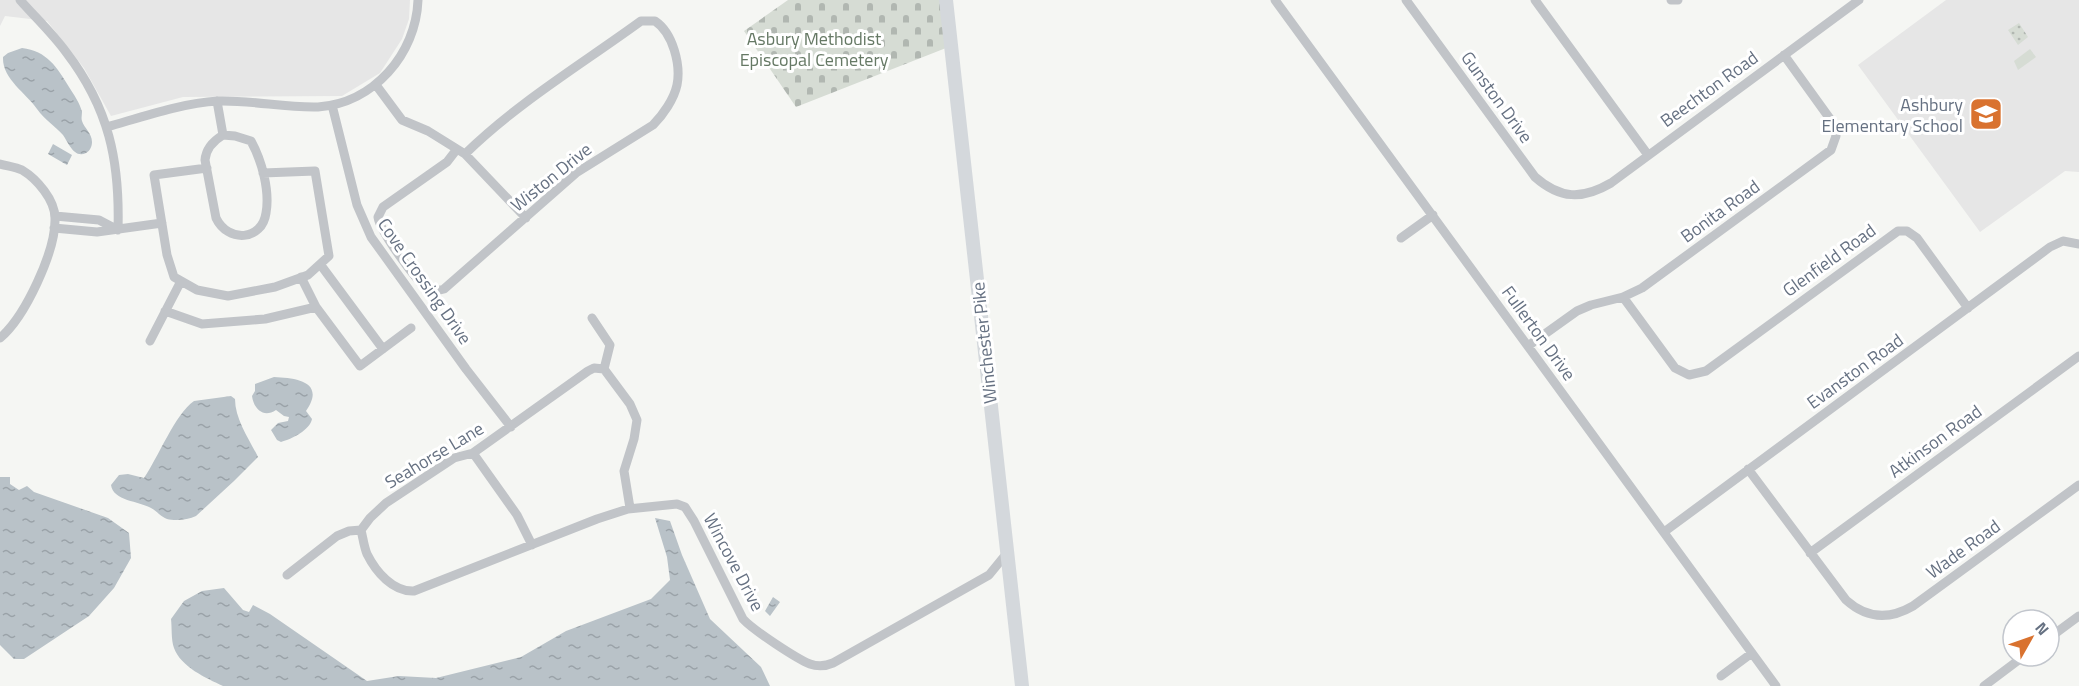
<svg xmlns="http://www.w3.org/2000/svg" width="2079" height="686" viewBox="0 0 2079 686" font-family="'Titillium Web',sans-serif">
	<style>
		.built { fill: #e6e6e6 }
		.grass { fill: url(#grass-dots) }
		.cemetery { fill: url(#cemetery-stones) }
		.garden { fill: #d6dcd4 }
		.water { fill: url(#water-ripples) }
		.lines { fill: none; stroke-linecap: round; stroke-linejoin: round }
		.minor { stroke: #c1c4c8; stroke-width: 9 }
		.secondary { stroke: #d4d8dc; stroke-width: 14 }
		.labels { text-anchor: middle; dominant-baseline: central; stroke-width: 6; stroke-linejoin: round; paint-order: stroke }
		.park-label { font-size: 18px; fill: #667965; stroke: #fff }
		.street-label { font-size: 18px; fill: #667182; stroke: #fff }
		.poi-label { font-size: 18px; fill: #667182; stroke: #fff; text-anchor: end }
	</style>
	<defs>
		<pattern id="grass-dots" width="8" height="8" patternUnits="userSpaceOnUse" patternTransform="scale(1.5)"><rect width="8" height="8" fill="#d6dcd4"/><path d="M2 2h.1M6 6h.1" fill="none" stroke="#b1b7b1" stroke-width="1.8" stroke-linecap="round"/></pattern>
		<pattern id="cemetery-stones" width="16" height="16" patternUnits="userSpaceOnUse" patternTransform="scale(1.5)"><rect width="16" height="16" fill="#d6dcd4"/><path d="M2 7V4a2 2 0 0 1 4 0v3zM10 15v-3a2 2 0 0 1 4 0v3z" fill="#b1b7b1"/></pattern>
		<pattern id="water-ripples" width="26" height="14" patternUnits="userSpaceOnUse" patternTransform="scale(1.5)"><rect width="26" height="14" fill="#b9c2c8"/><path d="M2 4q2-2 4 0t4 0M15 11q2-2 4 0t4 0" fill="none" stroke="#9aa2a8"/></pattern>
	</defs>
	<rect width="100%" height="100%" fill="#f5f6f3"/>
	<path class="built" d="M0 0H410L409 19 402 39 380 73 342 96 183 97 111 116 84 68 47 21 5 16 0 26Z
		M1946 0H2079V172L2065 171 1980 232 1858 65Z"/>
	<path class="grass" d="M2019 23 2028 37 2018 45 2008 30Z"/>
	<path class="cemetery" d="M788 0H941L946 48 796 107 744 31Z"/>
	<path class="garden" d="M2030 49 2036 57 2018 70 2014 61Z"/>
	<path class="water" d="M22 48C47 51 57 67 69 87 74 95 80 103 82 112 82 115 81 118 82 121 84 128 92 133 92 142 92 146 90 151 86 153 74 159 68 142 63 135 55 126 45 120 37 109 26 93 2 79 3 57L8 53Z
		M53 144 72 155 67 165 48 154Z
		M274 377C297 378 326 382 306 411L312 419C310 430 292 439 281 442L277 440 271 430 278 423 288 421 289 417 284 416 276 410C264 418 254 410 252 396L255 391V384Z
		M231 396 235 399C235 419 249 439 258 457L234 481 196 516C188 520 175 521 167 519 161 517 157 511 151 508 139 501 113 501 111 485L119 475 128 474 144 478C158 458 175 414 194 401Z
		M0 477H10V484L19 490 27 486 34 492 108 518 129 533 131 558 114 588 89 616 24 659H14L0 645Z
		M655 518 670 521 682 555 710 619 761 667 770 686H223C206 678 181 667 174 648 171 640 172 627 171 619L184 601 202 591 224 588 243 610 249 612 253 605 270 614 367 681 399 676 436 678 521 657 566 631 651 599 670 580 667 557Z
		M773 597 780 602 770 616 765 611Z"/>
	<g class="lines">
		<path class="minor" d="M20 0C35 17 52 33 66 52 109 108 120 161 118 230
			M1275 0 1776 686
			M1406 0 1535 177C1560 199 1582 200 1611 183L1859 0
			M1535 0 1648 155
			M1671 0H1678
			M376 85 402 120 428 131 465 154 526 218
			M217 101 223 135C213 141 206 148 205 160L216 218C228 243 262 241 266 213 270 191 262 161 251 141L235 136 223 135
			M332 105 357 205 371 237 466 369 511 427
			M107 127C142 117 182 103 218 101 252 100 285 108 318 107 374 103 416 54 418 0
			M457 149 447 162 383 207 378 217C380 231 420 288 432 292L444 289 576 173 653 125C663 115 674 99 677 85 681 65 673 33 655 21H641C582 64 517 103 465 154
			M0 164C7 166 16 167 22 170 37 179 55 200 55 218 56 251 25 317 0 338
			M207 168 154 175 167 255 174 277 197 290 228 296 275 287 308 275 329 256 315 171 263 173
			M55 216 99 220 118 230
			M54 228 97 232 162 223
			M1401 238 1433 215
			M320 264 383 349
			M301 277 316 307 360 366 411 328
			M1623 297 1675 368 1689 375 1706 371 1898 231H1907L1917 238 1968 308
			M165 311 202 324 265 319 316 307
			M592 318 610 345 604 369
			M150 341 181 281
			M1528 346 1577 311 1591 305 1623 297 1642 288 1831 150 1836 136 1833 123 1784 55
			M604 369 630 404 637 420 634 439 624 471 630 508
			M473 453 517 515 532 545
			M1748 469 1846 600C1867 619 1889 620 1913 606L2079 485
			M361 530C363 538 364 547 367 554 376 572 393 592 414 591L597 519 628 509 677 504 685 507 694 521 743 619C753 630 797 659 810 664 818 667 826 666 833 663L989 575 1007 553
			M361 530 370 518 386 503 454 458 473 453 588 371 594 368 604 369
			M1664 532 2050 247 2063 241 2079 244
			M1810 553 2079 356
			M287 575 337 536 349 531 361 530
			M2049 638 2079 616
			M1721 676 1752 653
			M1984 686 2024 656"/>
		<path class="secondary" d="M946 0 1022 686"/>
	</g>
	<defs>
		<symbol id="school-square" viewBox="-11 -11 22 22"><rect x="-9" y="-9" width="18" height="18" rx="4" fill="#d9722f" stroke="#fff"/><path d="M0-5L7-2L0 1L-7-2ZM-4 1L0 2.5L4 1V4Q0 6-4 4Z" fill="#fff"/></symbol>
	</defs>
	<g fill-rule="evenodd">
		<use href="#school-square" x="1967" y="95" width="38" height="38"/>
	</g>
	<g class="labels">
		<g class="park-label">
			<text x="814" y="38">Asbury Methodist<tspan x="814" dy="21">Episcopal Cemetery</tspan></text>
		</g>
		<g class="street-label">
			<text transform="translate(1709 89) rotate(-36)">Beechton Road</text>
			<text transform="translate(1497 97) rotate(54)">Gunston Drive</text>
			<text transform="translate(551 177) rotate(-39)">Wiston Drive</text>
			<text transform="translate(1720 211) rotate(-36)">Bonita Road</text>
			<text transform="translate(1829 260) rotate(-36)">Glenfield Road</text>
			<text transform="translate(425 281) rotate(55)">Cove Crossing Drive</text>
			<text transform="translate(1539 333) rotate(54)">Fullerton Drive</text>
			<text transform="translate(984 343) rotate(-96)">Winchester Pike</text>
			<text transform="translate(1855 371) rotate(-36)">Evanston Road</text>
			<text transform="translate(1935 441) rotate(-36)">Atkinson Road</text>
			<text transform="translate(434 455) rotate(-31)">Seahorse Lane</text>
			<text transform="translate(1963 549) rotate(-36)">Wade Road</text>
			<text transform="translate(734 562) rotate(62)">Wincove Drive</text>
		</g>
		<g class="poi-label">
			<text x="1963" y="104">Ashbury<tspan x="1963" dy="21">Elementary School</tspan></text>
		</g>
	</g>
	<g transform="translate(2031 638) rotate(50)"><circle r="28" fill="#ffffff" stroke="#c2c6cd" stroke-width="1.5"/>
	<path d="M0-4.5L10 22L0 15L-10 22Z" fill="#d9722f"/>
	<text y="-9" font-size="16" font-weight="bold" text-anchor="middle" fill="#667182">N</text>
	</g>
</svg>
